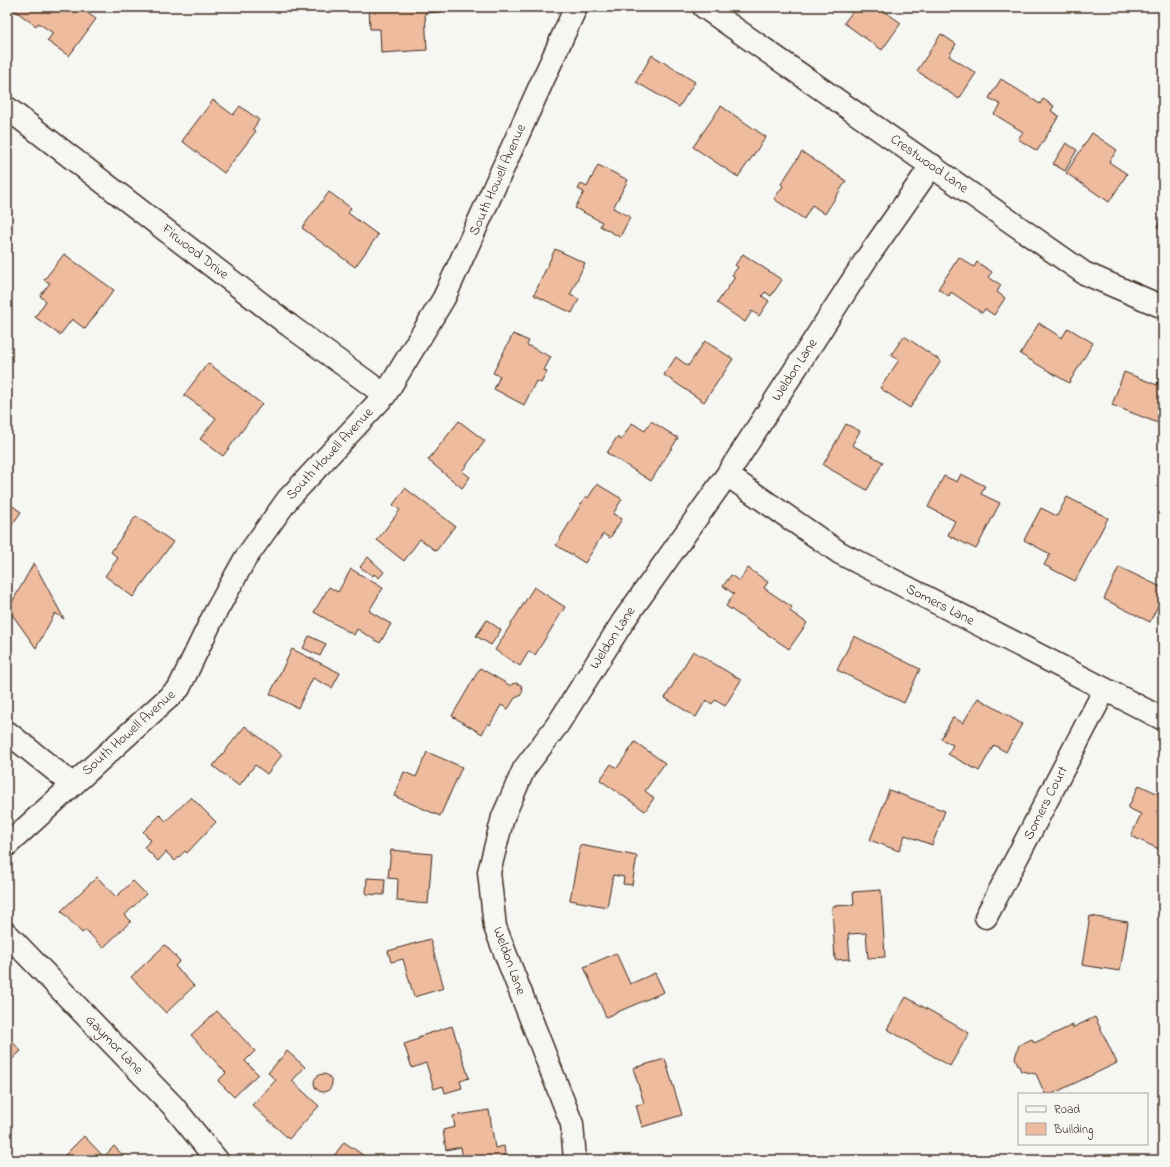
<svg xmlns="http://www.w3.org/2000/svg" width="1170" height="1167" viewBox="0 0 1170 1167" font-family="'Indie Flower',sans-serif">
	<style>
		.building { fill: #eebb9f; stroke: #3b2a1e }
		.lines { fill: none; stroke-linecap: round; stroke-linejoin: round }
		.minor-casing { stroke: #3b2a1e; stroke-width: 25 }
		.minor { stroke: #f6f6f2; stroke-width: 22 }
		.labels { text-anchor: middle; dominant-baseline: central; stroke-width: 3; stroke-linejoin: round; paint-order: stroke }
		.street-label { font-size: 14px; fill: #3b2a1e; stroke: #f6f6f2 }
	</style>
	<rect width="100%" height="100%" fill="#f6f6f2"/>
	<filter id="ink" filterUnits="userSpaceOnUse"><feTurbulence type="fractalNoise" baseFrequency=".025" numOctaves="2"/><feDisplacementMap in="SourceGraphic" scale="8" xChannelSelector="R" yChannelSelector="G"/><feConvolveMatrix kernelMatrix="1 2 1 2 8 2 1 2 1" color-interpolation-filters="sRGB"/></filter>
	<g filter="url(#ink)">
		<path class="building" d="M10 7H79L96 19 69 56 47 41 53 33 38 23 36 26Z
			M369 7H441V12L425 13 427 50 381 53 380 29H370Z
			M856 7H883L881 9 901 23 882 50 844 23Z
			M941 34 956 44 949 56 976 73 959 99 917 71Z
			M652 55 695 82 679 107 636 82Z
			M1001 79 1040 104 1043 99 1054 106 1051 111 1059 116 1037 151 1018 139 1023 132 994 114 1001 105 989 98Z
			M213 100 233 115 240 106 259 120 253 129 256 131 224 173 182 141Z
			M721 106 766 137 738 177 693 147Z
			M1092 133 1117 150 1109 162 1127 174 1109 202 1066 173Z
			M1066 143 1077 150 1065 171 1053 164Z
			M802 152 846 181 825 214 812 205 804 219 774 199 783 186 781 184Z
			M598 165 628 180 613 208 630 217 620 237 600 226 602 222 575 208 584 192 578 189 581 184 587 187Z
			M329 192 351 208 348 213 378 235 355 267 302 228Z
			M1163 215V230L1157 227Z
			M555 249 585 263 570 295 579 299 572 313 534 295Z
			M64 254 114 290 85 329 72 319 60 335 35 317 46 301 40 296 50 283 44 280Z
			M743 254 782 280 771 296 765 292 762 296 769 301 759 316 752 311 745 322 717 303 735 277 732 275 738 267 735 265Z
			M959 257 974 267 977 262 992 272 988 277 1001 285 997 292 1005 298 994 315 985 309 982 313 951 292 949 296 938 289Z
			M1039 323 1062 338 1068 328 1093 343 1069 383 1020 354Z
			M513 334 529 341 527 345 551 357 544 370 547 372 541 383 536 381 524 405 494 389 500 376 493 373Z
			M904 336 941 361 910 408 880 388 899 360 891 355Z
			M705 341 733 359 704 402 664 375 676 357 688 366Z
			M208 363 262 404 223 456 200 439 216 418 184 395Z
			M1124 372 1157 385 1159 378 1163 379V425L1112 405Z
			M459 421 485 441 462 471 470 477 462 488 428 460Z
			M651 421 678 438 651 481 607 453 617 437 621 440 632 423 645 431Z
			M846 424 860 431 852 445 883 462 867 490 823 465Z
			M961 474 985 486 981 494 1000 503 976 549 948 535 955 521 928 507 944 476 957 482Z
			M597 484 622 499 613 514 622 519 610 538 603 534 585 563 556 545 586 496 588 498Z
			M405 488 455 526 436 551 420 539 404 561 377 540 400 510 393 505Z
			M1067 497 1108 518 1075 581 1044 565 1050 554 1024 540 1041 508 1057 516Z
			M7 502 21 512 7 532Z
			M136 516 173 542 133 597 105 576 118 558 111 552Z
			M368 557 384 572 379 578 374 574 373 576 360 567Z
			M34 563 64 619 55 613 36 648 11 613 7 616V611Z
			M1119 567 1163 588V595L1150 622 1104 599Z
			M748 568 768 582 764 588 792 607 790 611 807 623 789 649 726 606 734 594 723 586 731 575 739 581Z
			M351 569 383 588 369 611 391 624 380 643 357 629 354 635 314 612 329 587 338 592Z
			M534 587 565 607 535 655 529 651 520 666 495 650Z
			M487 620 501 630 491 645 476 636Z
			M309 636 326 644 320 656 303 648Z
			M854 636 920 669 904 703 837 670Z
			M292 649 340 673 332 688 313 678 298 708 270 694Z
			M693 651 741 680 725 706 715 700 712 704 706 700 696 717 665 698Z
			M480 668 511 686 512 684 516 683 521 685 523 691 520 696 515 698 508 709 501 705 490 725 488 723 482 734 452 716Z
			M978 698 1022 724 1006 752 994 745 979 771 948 754 953 745 941 739 953 717 963 723Z
			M245 726 282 755 267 774 255 765 239 786 213 766Z
			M635 742 665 763 645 791 654 798 645 811 600 780 611 764 617 768Z
			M427 752 462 767 440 816 394 796 404 772 416 777Z
			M1139 785 1163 796V851L1131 836 1141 814 1128 808Z
			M889 790 945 811 932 845 905 835 899 851 870 840Z
			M191 797 216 822 187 853 185 851 175 861 166 852 158 861 144 847 151 840 143 832 160 815 166 821Z
			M580 845 637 856 632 885 623 884 624 877 613 875 607 907 570 900Z
			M391 850 432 854 428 904 397 901 398 879 388 878Z
			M97 877 116 897 133 881 146 894 125 915 131 921 103 948 86 930 82 933 61 911Z
			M367 878 385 879 384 895 366 894Z
			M881 890 885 957 868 958 866 933 848 934 850 959 835 960 832 906 854 905 853 892Z
			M1090 916 1128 922 1120 971 1082 965Z
			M430 939 444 988 414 997 403 959 391 962 388 951Z
			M165 945 180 961 175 966 194 986 166 1013 131 977Z
			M616 953 630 984 655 973 664 992 606 1017 584 967Z
			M906 997 969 1033 950 1066 887 1029Z
			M217 1011 255 1051 245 1061 258 1074 234 1097 218 1081 226 1073 191 1035Z
			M1095 1017 1117 1063 1052 1094H1045L1036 1074 1021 1071 1015 1058 1019 1045 1032 1039 1034 1043 1073 1025 1072 1028Z
			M452 1026 469 1078 460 1081 462 1088 445 1093 443 1086 434 1089 426 1063 412 1068 404 1044 419 1039 418 1037Z
			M7 1036 21 1051 7 1064Z
			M287 1051 305 1067 292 1081 319 1106 289 1139 252 1105 276 1080 268 1073Z
			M665 1059 682 1115 642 1127 636 1105 644 1103 633 1068Z
			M314 1083a9 9 0 1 1 18 0a9 9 0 1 1-18 0Z
			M489 1110 495 1148 504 1146 506 1160H463L461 1147 446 1150 443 1130 455 1127 453 1116Z
			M84 1136 104 1157 114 1146 127 1160H60Z
			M344 1142 370 1160H331Z"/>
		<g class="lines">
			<defs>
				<path id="minor" d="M704 7 1084 273 1163 307
					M7 108 290 326 385 395
					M727 475 840 553 1163 719
					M7 732 72 784
					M7 845 179 688 214 615 245 559 288 499 385 395 444 298 576 7
					M986 917 1105 689
					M7 934 173 1106 217 1160
					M575 1160 572 1124 495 927 489 872 503 817 524 769 558 724 624 620 727 475 869 255 932 165"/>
			</defs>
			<use href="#minor" class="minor-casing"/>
			<use href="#minor" class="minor"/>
		</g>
	</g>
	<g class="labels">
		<g class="street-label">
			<text transform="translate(929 164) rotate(35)">Crestwood Lane</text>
			<text transform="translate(498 180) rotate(-66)">South Howell Avenue</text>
			<text transform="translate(195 252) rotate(38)">Firwood Drive</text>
			<text transform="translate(795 370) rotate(-57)">Weldon Lane</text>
			<text transform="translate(330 454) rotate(-47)">South Howell Avenue</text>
			<text transform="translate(940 605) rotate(27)">Somers Lane</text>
			<text transform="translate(613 638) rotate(-57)">Weldon Lane</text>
			<text transform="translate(129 733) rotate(-42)">South Howell Avenue</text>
			<text transform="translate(1046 803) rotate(-63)">Somers Court</text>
			<text transform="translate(509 961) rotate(70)">Weldon Lane</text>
			<text transform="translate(114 1045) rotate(46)">Gaymor Lane</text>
		</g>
	</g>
	<rect width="1170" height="1167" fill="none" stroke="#f6f6f2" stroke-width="24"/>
	<rect x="12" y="12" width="1146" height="1143" fill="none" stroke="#3b2a1e" stroke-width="1.5" filter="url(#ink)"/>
	<rect x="1018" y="1093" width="130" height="52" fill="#f6f6f2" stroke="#aba49d"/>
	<rect x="1026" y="1106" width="20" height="6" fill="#f6f6f2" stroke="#aba49d"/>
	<text x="1054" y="1113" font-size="12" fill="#3b2a1e">Road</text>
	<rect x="1026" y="1123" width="20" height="12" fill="#eebb9f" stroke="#aba49d"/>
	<text x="1054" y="1133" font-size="12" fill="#3b2a1e">Building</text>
</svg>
